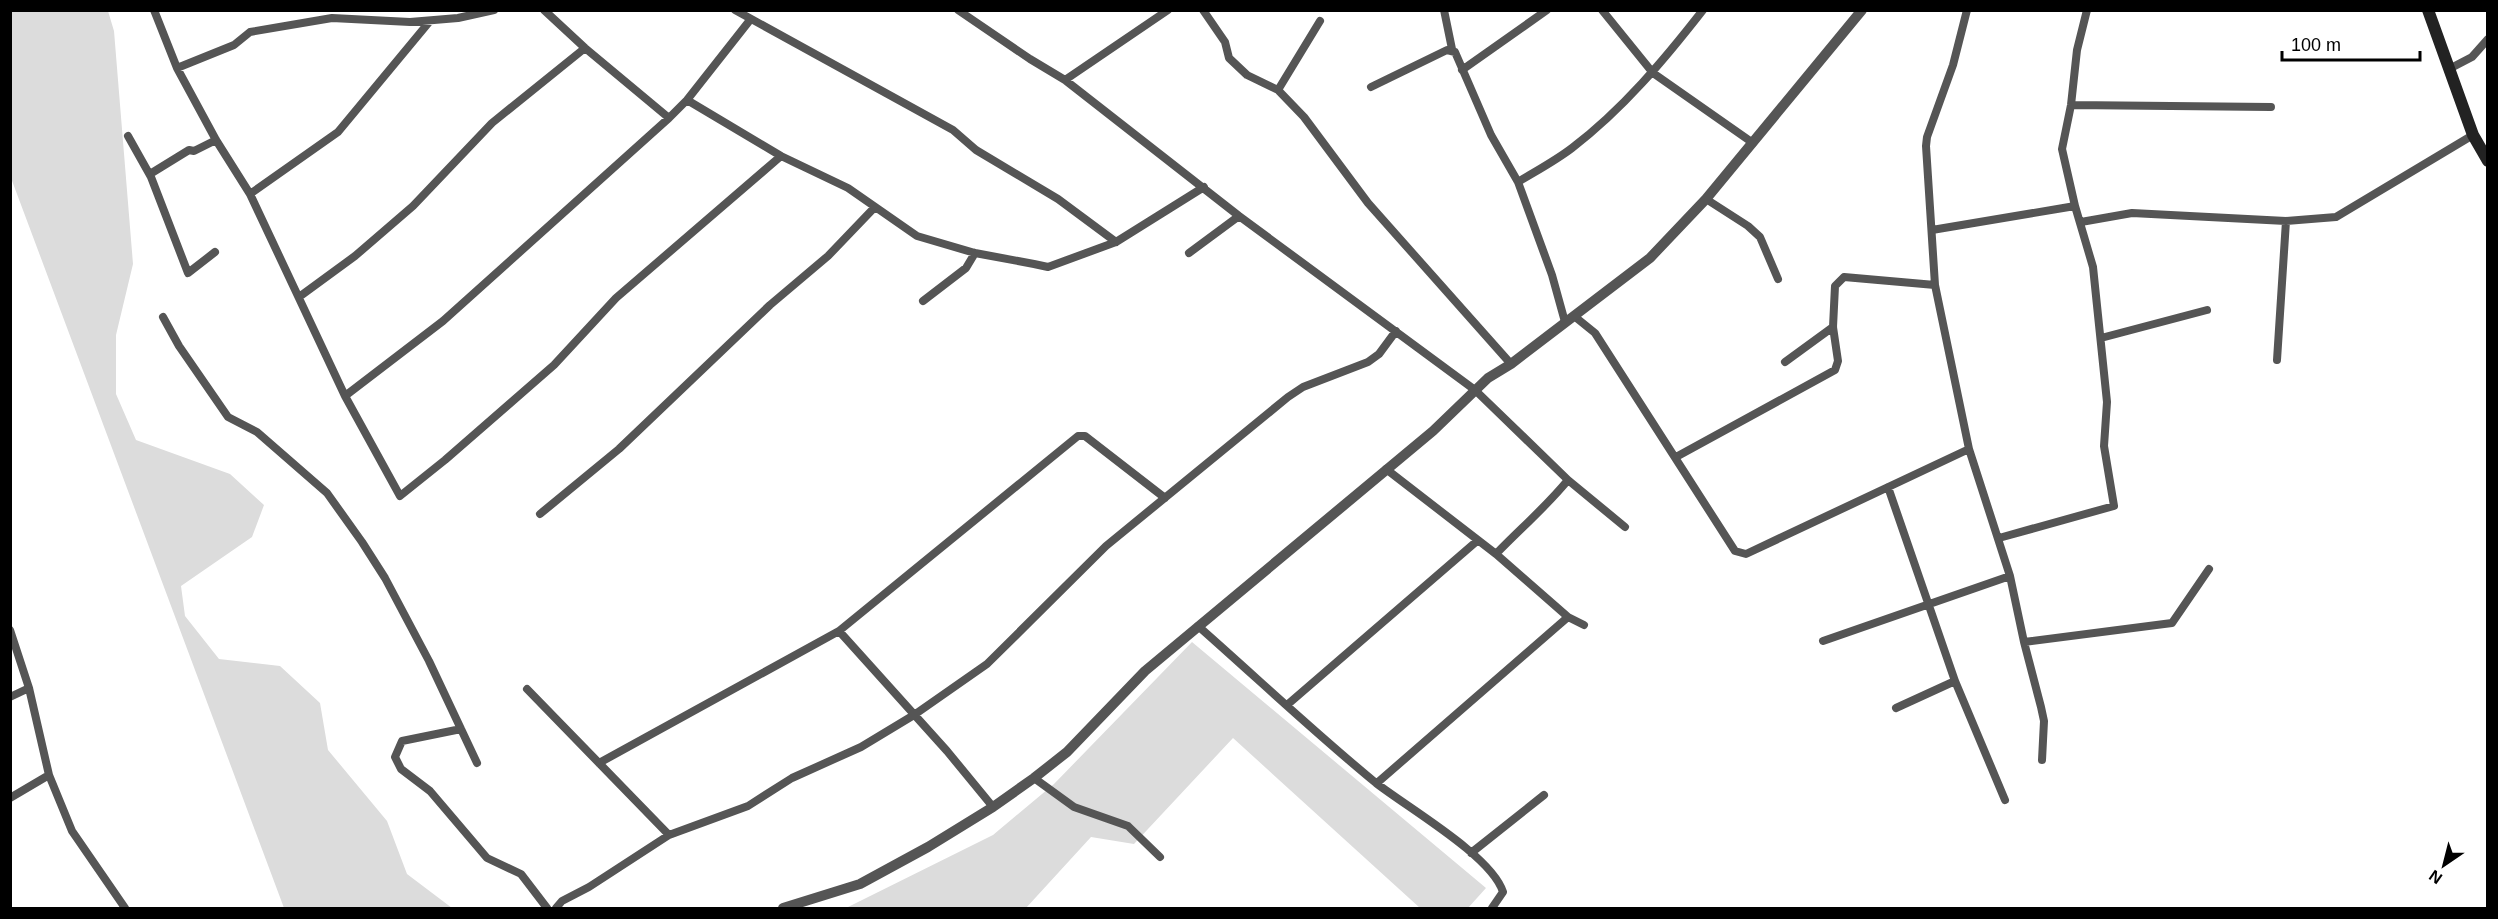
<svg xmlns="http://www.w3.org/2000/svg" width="2498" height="919" viewBox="0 0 2498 919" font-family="Helvetica,sans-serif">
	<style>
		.green { fill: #dcdcdc }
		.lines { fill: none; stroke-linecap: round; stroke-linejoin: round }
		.minor { stroke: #555; stroke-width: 8 }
		.tertiary { stroke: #555; stroke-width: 10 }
		.secondary { stroke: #222; stroke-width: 12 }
	</style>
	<rect width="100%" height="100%" fill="#fff"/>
	<path class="green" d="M11 10 108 11 114 31 133 264 116 335V394L136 440 230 474 264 505 252 537 181 586 185 616 219 659 280 666 320 703 328 750 387 821 407 874 452 908H284L11 178Z
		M1192 642 1486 888 1468 908H1420L1233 738 1134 844 1091 837 1026 908H846L993 835 1054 784Z"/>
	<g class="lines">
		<path class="minor" d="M154 10 177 68 216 140 250 194 345 396 400 496 445 460 554 365 616 298 781 156
			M544 10 585 48 669 118
			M735 10 953 130 976 150 1058 199 1116 242
			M958 10 1030 59 1065 80 1239 216 1475 390 1568 480C1546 507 1520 529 1496 554
			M1203 10 1225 42 1229 58 1247 75 1278 90 1304 117 1368 203 1511 364
			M1444 10 1452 49
			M1602 10 1653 73 1753 143
			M1967 10 1953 65 1927 137 1926 146 1935 285 1969 449 2010 576 2024 642 2041 707 2044 721 2042 760
			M177 68 234 45 250 32 332 18 410 22 458 18 494 10
			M2449 69 2472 57 2488 39
			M1462 70 1547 10
			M1065 80 1168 10
			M1371 87 1447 50 1455 52 1491 135 1518 182 1552 275 1565 322
			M1278 90 1320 21
			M687 100 781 156 848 188 917 236 975 253 1034 264 1048 267 1116 242 1204 187
			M2071 105 2271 107
			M128 136 151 177 188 273 215 252
			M150 174 189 150 194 151 216 140
			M1518 182C1536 171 1555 161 1572 148 1623 109 1664 60 1703 10
			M250 194 338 132 430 21
			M1706 199 1748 226 1760 237 1778 279
			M2081 222 2132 213 2286 221 2336 217 2473 135
			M1932 230 2075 206
			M1189 253 1239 216
			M299 297 355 256 413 206 492 123 585 48
			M923 301 966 268 975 253
			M1574 316 1595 333 1735 551 1746 554 1969 449
			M163 317 179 346 228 417 257 432 327 493 362 542 385 578 429 661 477 763
			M2101 338 2207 310
			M2277 360 2286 221
			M1785 362 1833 327
			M345 396 443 321 669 118 687 100 750 20
			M1676 457 1835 370 1838 361 1833 327 1835 286 1844 277 1935 285
			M1386 469 1496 554 1568 617 1584 625
			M1568 480 1625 527
			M1888 487 1955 681 2005 800
			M540 514 619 449 770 305 828 256 874 208
			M1999 538 2114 506 2104 446 2107 402 2093 267 2075 206 2062 149 2071 105 2077 50 2087 10
			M1198 626C1257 678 1315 733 1376 783 1408 808 1492 856 1503 892L1492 908
			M10 630 29 688 49 775 72 831 125 908
			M839 631 947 751 993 807
			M1823 641 2010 576
			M2024 642 2172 623 2209 569
			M527 689 669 835
			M10 697 29 688
			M1287 705 1477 541
			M1896 708 1955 681
			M461 729 402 741 395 757 401 769 430 791 487 858 521 874 547 908
			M599 763 839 631 1078 436H1085L1165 498
			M1034 778 1074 807 1128 826 1160 857
			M1377 783 1568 617
			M10 798 49 775
			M1471 853 1544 795
			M556 908 562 901 589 887 669 835 748 806 792 778 861 747 914 715 987 664 1106 546 1288 397 1303 387 1368 362 1379 354 1396 331"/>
		<path class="tertiary" d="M783 908 860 884 928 847 993 807 1034 778 1067 752 1145 671 1433 431 1488 378 1511 364 1650 258 1706 199 1862 10"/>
		<path class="secondary" d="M2428 10 2473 135 2488 161"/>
	</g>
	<rect width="2498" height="919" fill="none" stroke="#000000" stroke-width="24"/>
	<g transform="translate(2444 865) rotate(215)" stroke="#ffffff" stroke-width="4.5" paint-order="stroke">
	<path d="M0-4.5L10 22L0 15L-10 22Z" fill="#000000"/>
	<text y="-9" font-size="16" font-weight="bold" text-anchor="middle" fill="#000000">N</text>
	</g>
	<path d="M2282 51v9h138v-9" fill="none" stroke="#000000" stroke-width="3"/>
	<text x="2291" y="51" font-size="18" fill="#000000" stroke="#ffffff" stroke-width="4.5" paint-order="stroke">100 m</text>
</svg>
